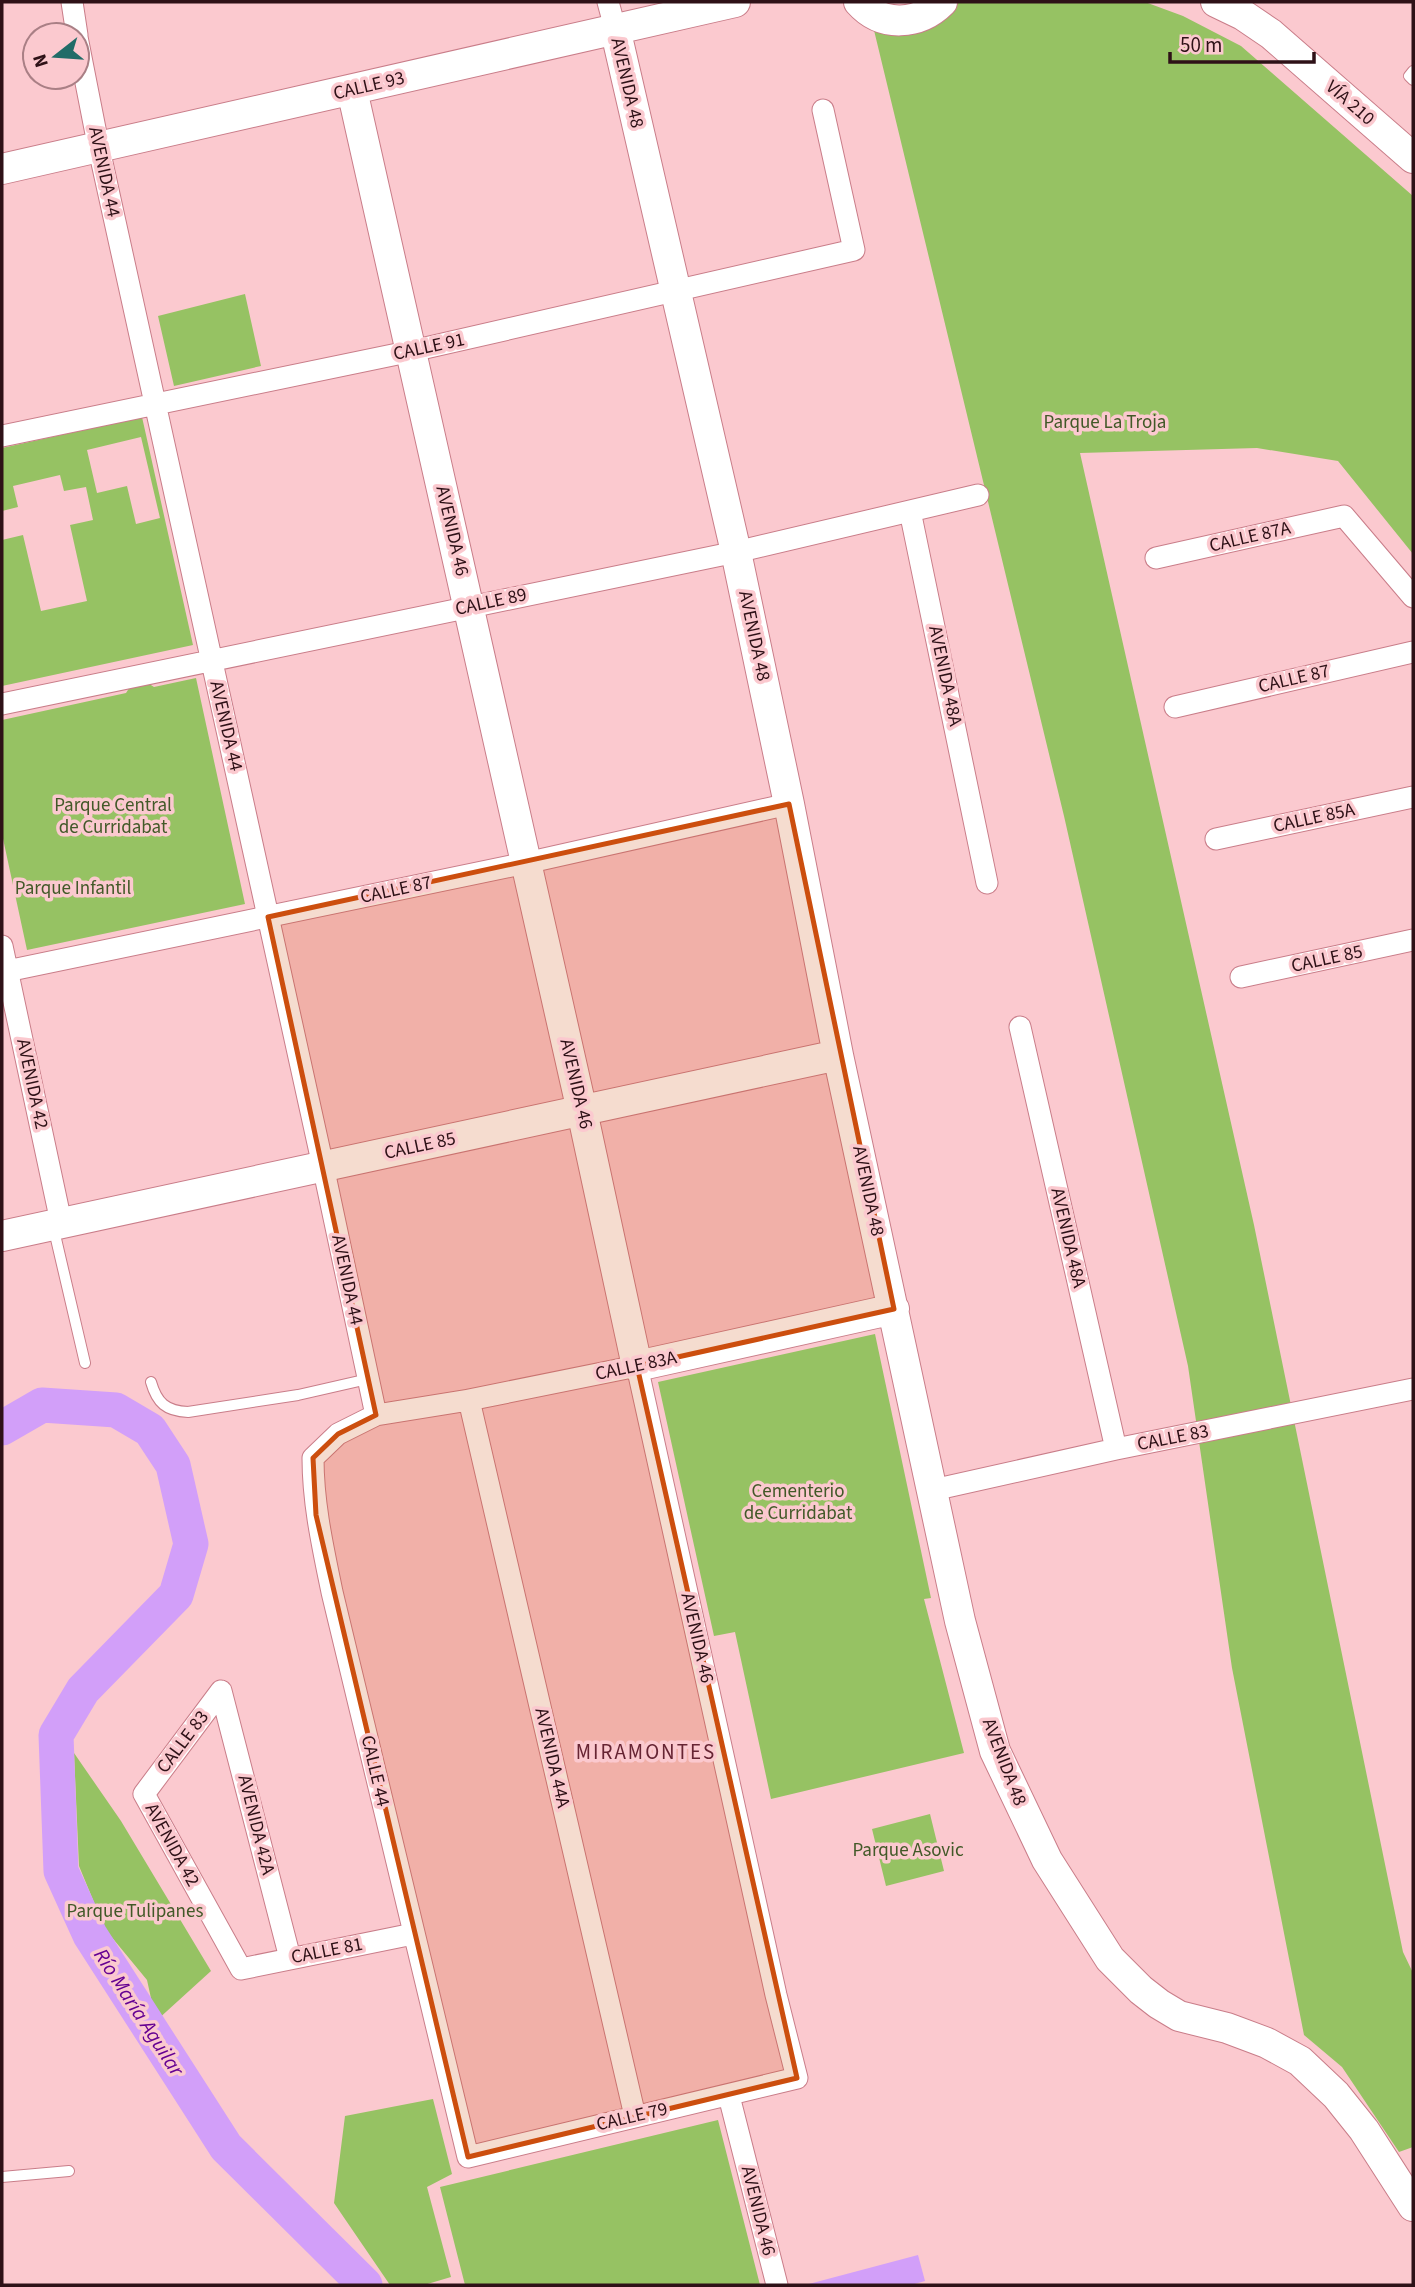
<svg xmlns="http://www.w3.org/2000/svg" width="1415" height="2287" viewBox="0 0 1415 2287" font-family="'Source Sans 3',sans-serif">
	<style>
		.green { fill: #96c263; fill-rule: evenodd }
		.water { fill: #d29ff9 }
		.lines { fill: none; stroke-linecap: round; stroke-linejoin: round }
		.river { stroke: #d29ff9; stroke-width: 35 }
		.lane-casing { stroke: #c97d89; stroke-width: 12 }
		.street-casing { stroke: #c97d89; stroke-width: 23 }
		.secondary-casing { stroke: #c97d89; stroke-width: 32 }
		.lane { stroke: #fff; stroke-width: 10 }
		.street { stroke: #fff; stroke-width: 21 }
		.secondary { stroke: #fff; stroke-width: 30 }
		.marked { fill: #cc4e0e; fill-opacity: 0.2; stroke: #cc4e0e; stroke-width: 5; stroke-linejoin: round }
		.labels { text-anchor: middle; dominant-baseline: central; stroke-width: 7; stroke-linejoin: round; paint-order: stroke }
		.street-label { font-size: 19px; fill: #2e1117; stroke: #fbc9cf }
		.park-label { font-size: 19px; fill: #425928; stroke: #fbc9cf }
		.neighbourhood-label { font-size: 21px; letter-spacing: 2px; fill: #662433; stroke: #fbc9cf }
		.water-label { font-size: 21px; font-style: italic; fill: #650192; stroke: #fbc9cf }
	</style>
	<rect width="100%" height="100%" fill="#fbc9cf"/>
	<path class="green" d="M959 2H1145L1183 16 1241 46 1413 196V554L1338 461 1257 448 1080 453 1254 1225 1403 1952 1413 1973V2147L1399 2152 1342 2067 1304 2035 1232 1668 1188 1366 1064 816 872 22 951 11Z
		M245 294 261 366 174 386 158 316Z
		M142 417 193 645 2 686V540L23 535 41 611 87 601 70 525 93 520 86 487 64 491 60 475 13 486 18 507 2 511V448ZM141 437 160 518 136 524 127 486 97 493 87 450Z
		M137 676 154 687 196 678 245 904 27 950 2 834V720L126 693Z
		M875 1334 931 1598 924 1599 964 1753 771 1799 735 1632 714 1636 658 1382Z
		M74 1753 121 1821 211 1971 156 2021 147 1980 105 1929 79 1866Z
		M930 1814 944 1871 886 1886 872 1829Z
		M433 2099 452 2174 427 2187 451 2277 424 2285H390L334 2203 345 2116Z
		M718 2120 760 2285H465L440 2187Z"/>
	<path class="water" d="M918 2255 925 2281 911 2285H805Z"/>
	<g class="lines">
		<path class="river" d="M2 1428 42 1405 116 1410 150 1430 173 1465 191 1544 176 1595 83 1690 56 1735 61 1871 90 1935 226 2147 365 2285"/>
		<defs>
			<path id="lane" d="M1413 71 1409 76 1413 80
				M53 1226 85 1363
				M151 1382C157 1403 166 1411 188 1412L298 1395 368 1379
				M2 2177 69 2171"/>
			<path id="street" d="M72 2 77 35
				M608 2 615 28
				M77 37 99 149 323 1166 376 1415
				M2 436 412 351 854 250 823 110
				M910 511 987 883
				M1156 558 1344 516 1413 597
				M2 704 736 552 978 495
				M1175 707 1413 652
				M1216 839 1413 797
				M2 946 61 1222
				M2 972 526 863 789 804
				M1241 977 1413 940
				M1020 1027 1116 1449
				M637 1366 776 1995 797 2078 468 2157 332 1592C323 1548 313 1504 313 1458L338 1434 376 1415 469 1400Z
				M469 1400 635 2116
				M933 1490 1116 1449 1413 1389
				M221 1691 144 1794 241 1969 413 1934
				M221 1691 290 1958
				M729 2096 777 2285"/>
			<path id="secondary" d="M859 2C882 28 919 25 942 2
				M1216 2 1243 15 1271 34 1413 158
				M615 28 736 552 789 804 838 1055 960 1621 995 1751 1047 1860 1110 1959 1141 1990 1159 2004 1179 2016 1227 2028 1267 2043 1300 2061 1336 2095 1364 2130 1413 2206
				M352 90 582 1111 637 1366 894 1309
				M2 169 735 2
				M2 1236 838 1055"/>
		</defs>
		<use href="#lane" class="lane-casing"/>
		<use href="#street" class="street-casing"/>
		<use href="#secondary" class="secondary-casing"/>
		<use href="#lane" class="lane"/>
		<use href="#street" class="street"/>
		<use href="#secondary" class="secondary"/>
	</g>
	<path class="marked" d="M789 804 894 1309 637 1366 797 2078 468 2157 316 1515 313 1458 338 1434 376 1415 268 917Z"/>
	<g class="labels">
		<g class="street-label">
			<text transform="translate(627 83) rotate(77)">AVENIDA 48</text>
			<text transform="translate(369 86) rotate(-13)">CALLE 93</text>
			<text transform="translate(1350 103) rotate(41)">VÍA 210</text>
			<text transform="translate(104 172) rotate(78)">AVENIDA 44</text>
			<text transform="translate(429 347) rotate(-12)">CALLE 91</text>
			<text transform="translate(452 531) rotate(77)">AVENIDA 46</text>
			<text transform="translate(1250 537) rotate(-13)">CALLE 87A</text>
			<text transform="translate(491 602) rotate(-12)">CALLE 89</text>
			<text transform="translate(754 636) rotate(78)">AVENIDA 48</text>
			<text transform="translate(945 676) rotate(78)">AVENIDA 48A</text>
			<text transform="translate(1294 679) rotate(-13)">CALLE 87</text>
			<text transform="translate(226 726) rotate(77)">AVENIDA 44</text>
			<text transform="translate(1314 818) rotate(-12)">CALLE 85A</text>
			<text transform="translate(396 890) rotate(-12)">CALLE 87</text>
			<text transform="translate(1327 959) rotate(-12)">CALLE 85</text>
			<text transform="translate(32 1084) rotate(78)">AVENIDA 42</text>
			<text transform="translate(576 1084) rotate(77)">AVENIDA 46</text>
			<text transform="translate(420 1146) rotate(-12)">CALLE 85</text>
			<text transform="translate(868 1191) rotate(78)">AVENIDA 48</text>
			<text transform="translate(1068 1238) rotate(77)">AVENIDA 48A</text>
			<text transform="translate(347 1280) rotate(78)">AVENIDA 44</text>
			<text transform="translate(636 1366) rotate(-12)">CALLE 83A</text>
			<text transform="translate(1173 1438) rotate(-11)">CALLE 83</text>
			<text transform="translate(697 1638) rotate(77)">AVENIDA 46</text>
			<text transform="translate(183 1742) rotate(-53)">CALLE 83</text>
			<text transform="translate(552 1758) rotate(77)">AVENIDA 44A</text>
			<text transform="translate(1004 1762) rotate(69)">AVENIDA 48</text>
			<text transform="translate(375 1771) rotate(77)">CALLE 44</text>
			<text transform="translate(256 1825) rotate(76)">AVENIDA 42A</text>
			<text transform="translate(172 1845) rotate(61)">AVENIDA 42</text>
			<text transform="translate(327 1951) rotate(-11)">CALLE 81</text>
			<text transform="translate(632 2117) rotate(-13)">CALLE 79</text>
			<text transform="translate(758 2211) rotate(76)">AVENIDA 46</text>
		</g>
		<g class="park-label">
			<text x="1105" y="422">Parque La Troja</text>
			<text x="113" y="805">Parque Central<tspan x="113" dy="22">de Curridabat</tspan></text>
			<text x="73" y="888">Parque Infantil</text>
			<text x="798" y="1491">Cementerio<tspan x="798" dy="22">de Curridabat</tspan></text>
			<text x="908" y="1850">Parque Asovic</text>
			<text x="135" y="1911">Parque Tulipanes</text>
		</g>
		<g class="neighbourhood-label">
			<text x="646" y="1752">MIRAMONTES</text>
		</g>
		<g class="water-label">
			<text transform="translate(139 2012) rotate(57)">Río María Aguilar</text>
		</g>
	</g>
	<rect width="1415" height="2287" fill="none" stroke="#2e1117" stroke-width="7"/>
	<g transform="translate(56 56) rotate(253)"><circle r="33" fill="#fbc9cf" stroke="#a97f85" stroke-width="2"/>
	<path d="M0-5L12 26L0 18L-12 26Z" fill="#216c68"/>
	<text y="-10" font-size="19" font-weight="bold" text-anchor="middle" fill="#2e1117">N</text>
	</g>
	<path d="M1170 52v10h144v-10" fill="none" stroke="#2e1117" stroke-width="3.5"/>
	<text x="1180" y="52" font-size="21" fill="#2e1117" stroke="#fbc9cf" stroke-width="5" paint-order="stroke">50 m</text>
</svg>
